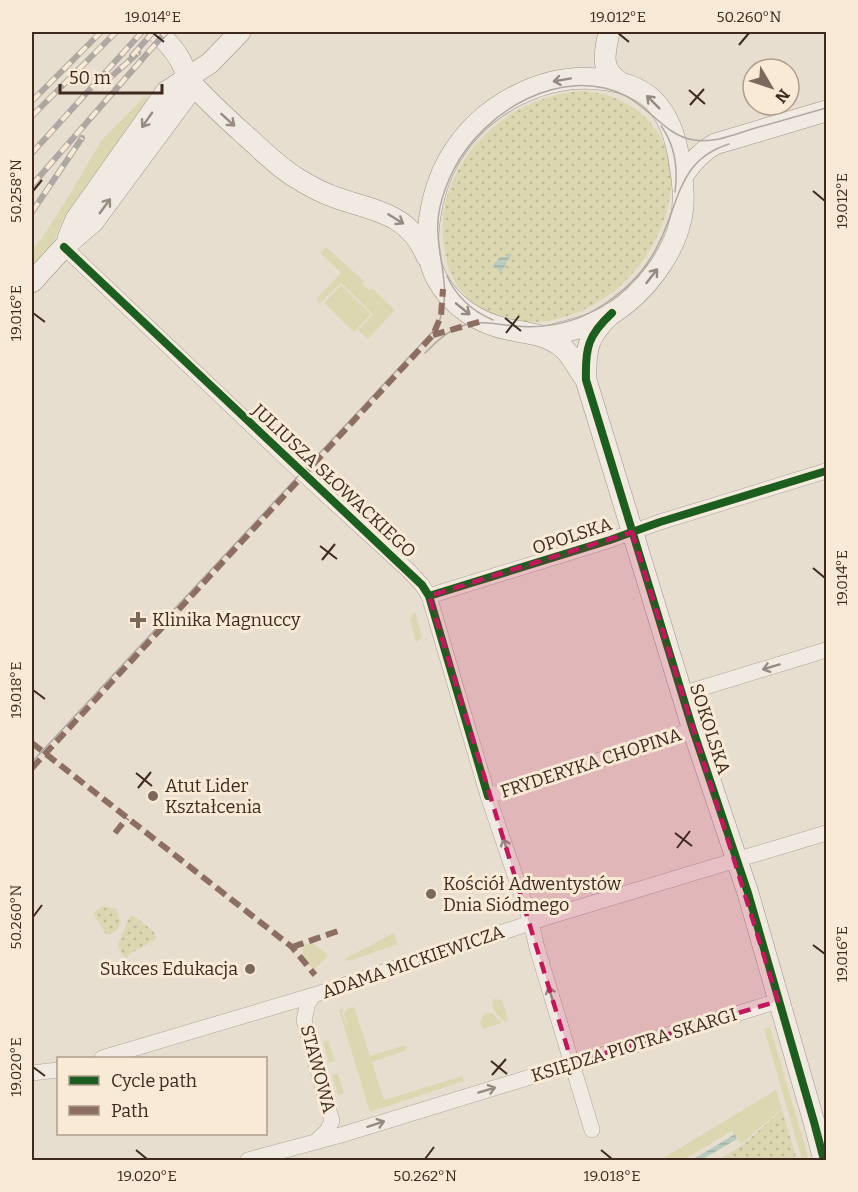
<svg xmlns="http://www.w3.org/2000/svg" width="858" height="1192" viewBox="0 0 858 1192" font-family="Bitter,serif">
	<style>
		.green { fill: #dcd7b1 }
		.park { fill: url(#park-dots) }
		.water { fill: url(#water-rules) }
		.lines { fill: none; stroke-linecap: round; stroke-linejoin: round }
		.street-casing { stroke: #ada398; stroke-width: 16 }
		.secondary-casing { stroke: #9d9288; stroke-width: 22 }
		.street { stroke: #f0eae2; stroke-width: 15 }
		.secondary { stroke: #f0eae2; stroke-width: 21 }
		.tram { stroke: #afa8a2; stroke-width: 1.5 }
		.rail-casing { stroke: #afa8a2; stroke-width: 6 }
		.rail { stroke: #f9ead6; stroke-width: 4; stroke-dasharray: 11; stroke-linecap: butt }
		.quiet { stroke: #8d6e63; stroke-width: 6; stroke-dasharray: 12 6; stroke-linecap: butt }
		.cycleway-casing { stroke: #f9ead6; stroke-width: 11 }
		.cycleway { stroke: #1b5e20; stroke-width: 8 }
		.oneway { stroke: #978a80 }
		.marked { fill: #c2185b; fill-opacity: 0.2; stroke: #c2185b; stroke-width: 4.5; stroke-dasharray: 12 8; stroke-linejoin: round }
		.ticks { fill: none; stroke: #3e291e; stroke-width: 2 }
		.poi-dot { fill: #7a685c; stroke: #f9ead6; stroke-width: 2 }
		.labels { text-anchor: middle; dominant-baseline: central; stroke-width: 6; stroke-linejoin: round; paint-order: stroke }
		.street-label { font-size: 18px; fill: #3e291e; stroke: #f9ead6 }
		.poi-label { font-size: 18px; fill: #3e291e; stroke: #f9ead6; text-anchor: start }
		.neatline { fill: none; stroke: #3e291e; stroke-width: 2 }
		.ticks-label { font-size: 15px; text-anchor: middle; fill: #3e291e }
	</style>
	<defs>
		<pattern id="park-dots" width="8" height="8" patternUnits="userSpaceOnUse" patternTransform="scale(1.5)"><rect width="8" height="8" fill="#dcd7b1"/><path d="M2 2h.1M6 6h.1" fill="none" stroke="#beb998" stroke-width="1.8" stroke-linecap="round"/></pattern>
		<pattern id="water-rules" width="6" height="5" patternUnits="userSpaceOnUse" patternTransform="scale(1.5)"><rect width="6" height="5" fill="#baccbf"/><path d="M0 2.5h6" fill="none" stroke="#a1afa4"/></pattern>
	</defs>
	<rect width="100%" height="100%" fill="#e8ded0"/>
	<path class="green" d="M144 97 148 99 64 217 53 243 32 270V250L42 238 70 194 101 141Z
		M326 247 364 281 362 284 370 290 372 288 395 310 368 339 358 330 373 314 341 283 320 303 316 299 341 273 320 253Z
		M341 285 371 314 354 332 324 303Z
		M415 612 422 638 416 642 410 619Z
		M394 933 398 944 349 961 344 959Z
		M312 942 328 955 314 970 304 960 302 946Z
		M494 999 502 1000 508 1019 505 1022 494 1011 492 1002Z
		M354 1007 370 1056 405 1045 407 1050 372 1062 384 1100 462 1076 464 1081 370 1112 339 1010 344 1008 342 1013 347 1026 344 1014 346 1009Z
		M485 1013H492L502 1023 483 1029 480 1022Z
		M770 1028 773 1037 809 1160H802L764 1029Z
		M328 1040 335 1061 329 1063 323 1042Z
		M338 1073 344 1094 338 1095 332 1075Z
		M776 1090 782 1109 741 1144 732 1131 683 1160H660Z"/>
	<path class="park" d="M584 91C640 96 679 138 670 196 663 239 635 280 598 302 572 318 541 326 511 320 479 314 453 291 446 258 443 242 441 225 444 209 457 143 519 94 584 91Z
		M103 906 116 909 121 921 119 928 110 935 105 933 94 915V912Z
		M131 916H134L153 931 156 937 155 940 131 953 126 958C114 947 118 943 124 930 127 924 127 921 131 916Z
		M782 1110 797 1160H718L744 1144Z"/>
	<path class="water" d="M510 253 512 255C506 261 507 265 501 272L493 265 500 257H506Z
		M735 1134 737 1139 701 1160H692Z"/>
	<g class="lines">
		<defs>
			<path id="street" d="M64 247 289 461 409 571 422 585 429 596 488 796 531 922 537 948 592 1130
				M429 596 610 540 660 522 826 471
				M682 694 826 650
				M488 796 693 730
				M314 995 308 1003 304 1020 332 1121 327 1131 316 1141
				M102 1058 314 995 554 915 826 833
				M32 1073 58 1070
				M248 1160 341 1135 778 1001"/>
			<path id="secondary" d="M609 32C605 53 599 69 620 82
				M187 78C205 99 225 117 246 136 262 150 277 166 295 177 309 186 324 194 340 199 379 212 410 215 427 257
				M682 177C691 163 701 152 715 144L826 111
				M68 238 76 219 166 92 210 63 240 32
				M32 282 64 247 93 222 187 95C191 69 175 49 157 32
				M612 313C588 335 585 348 586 380L693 730 748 893 814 1122 824 1160
				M545 337C567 331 593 326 613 313 644 293 673 256 681 219 685 202 683 182 680 165 677 142 669 115 652 99 638 87 624 83 607 80 545 70 480 105 449 159 432 189 419 245 436 277 451 306 479 324 511 330 529 333 547 335 562 347 572 355 578 370 586 380"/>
		</defs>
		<use href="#street" class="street-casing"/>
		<use href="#secondary" class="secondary-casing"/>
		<use href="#street" class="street"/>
		<use href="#secondary" class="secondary"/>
		<path class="tram" d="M661 126C675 145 678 169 675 192
			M447 276C457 298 472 311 493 320
			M425 353C437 341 448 330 465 325 482 320 499 325 515 326 547 329 579 322 606 303 628 288 648 267 659 243 680 201 678 160 729 144
			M32 762 436 328C453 296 440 268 438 234 436 211 444 189 454 169 484 111 562 64 626 96 650 108 666 136 694 140 715 143 733 135 752 129 777 122 802 115 826 108"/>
		<defs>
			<path id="rail" d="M132 56 153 32
				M104 83 138 53
				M32 101 101 32
				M32 116 116 32
				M32 153 142 32
				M32 185 166 32
				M32 212 82 138"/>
		</defs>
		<use href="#rail" class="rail-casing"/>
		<use href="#rail" class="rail"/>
		<path class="quiet" d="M433 335 482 321
			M32 743 292 947 315 975
			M32 768 433 335 441 316 443 289
			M115 833 127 818
			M292 947 338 931"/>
		<defs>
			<path id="cycleway" d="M64 247 422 585 429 596 488 796
				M612 313C588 335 585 348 586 380L693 730 748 893 814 1122 824 1160
				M429 596 610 540 660 522 826 471"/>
		</defs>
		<use href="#cycleway" class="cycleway-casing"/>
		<use href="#cycleway" class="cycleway"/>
	</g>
	<defs><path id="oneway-shaft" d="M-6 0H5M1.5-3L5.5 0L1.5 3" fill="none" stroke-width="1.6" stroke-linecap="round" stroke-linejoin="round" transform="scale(1.5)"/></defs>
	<g class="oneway">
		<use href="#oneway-shaft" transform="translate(562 80) rotate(170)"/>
		<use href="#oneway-shaft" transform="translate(653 102) rotate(-135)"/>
		<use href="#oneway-shaft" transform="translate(147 120) rotate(125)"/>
		<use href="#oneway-shaft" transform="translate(228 120) rotate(42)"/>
		<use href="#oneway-shaft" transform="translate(105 206) rotate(-54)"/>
		<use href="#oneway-shaft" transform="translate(396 219) rotate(32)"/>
		<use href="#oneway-shaft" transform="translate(652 276) rotate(-52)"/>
		<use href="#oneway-shaft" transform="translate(463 309) rotate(39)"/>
		<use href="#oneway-shaft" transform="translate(771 667) rotate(163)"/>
		<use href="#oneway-shaft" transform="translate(506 847) rotate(-109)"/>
		<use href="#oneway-shaft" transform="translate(551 995) rotate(-107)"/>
		<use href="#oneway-shaft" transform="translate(487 1090) rotate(-17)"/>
		<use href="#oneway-shaft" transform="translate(376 1124) rotate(-18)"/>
	</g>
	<path class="marked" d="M632 532 778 1001 572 1063 429 596Z"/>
	<path class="ticks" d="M153 33 164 42M618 33 629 42M739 45 749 33M689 90 705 104M690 105 704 89M33 191 42 180M813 191 825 201M33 313 45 322M505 318 521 331M506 333 519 316M320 546 337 559M322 560 335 544M813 568 825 578M33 690 45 699M136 773 152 786M138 788 151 772M675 833 692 846M677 848 690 831M33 917 42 905M813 945 825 954M491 1061 507 1074M33 1067 45 1076M492 1075 506 1059M136 1150 147 1159M601 1150 612 1159M425 1159 434 1147"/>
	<g class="poi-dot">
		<path d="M135 611h6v6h6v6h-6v6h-6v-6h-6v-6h6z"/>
		<circle cx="153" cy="796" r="6"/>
		<circle cx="431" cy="894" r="6"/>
		<circle cx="250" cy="969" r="6"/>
	</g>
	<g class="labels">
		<g class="street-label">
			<text transform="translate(334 481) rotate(43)">JULIUSZA SŁOWACKIEGO</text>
			<text transform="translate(572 536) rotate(-18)">OPOLSKA</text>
			<text transform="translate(710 729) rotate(72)">SOKOLSKA</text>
			<text transform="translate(591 763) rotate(-18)">FRYDERYKA CHOPINA</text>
			<text transform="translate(413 962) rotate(-19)">ADAMA MICKIEWICZA</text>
			<text transform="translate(634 1045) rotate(-17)">KSIĘDZA PIOTRA SKARGI</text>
			<text transform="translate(318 1069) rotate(75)">STAWOWA</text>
		</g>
		<g class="poi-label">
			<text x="152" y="620">Klinika Magnuccy</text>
			<text x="165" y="786">Atut Lider<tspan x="165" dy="21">Kształcenia</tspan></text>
			<text x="443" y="884">Kościół Adwentystów<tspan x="443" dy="21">Dnia Siódmego</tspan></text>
			<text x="238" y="969" text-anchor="end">Sukces Edukacja</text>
		</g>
	</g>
	<rect width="858" height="1192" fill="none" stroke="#f9ead6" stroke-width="66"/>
	<rect x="57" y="1057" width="210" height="78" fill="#f9ead6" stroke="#ae9d8c" stroke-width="1.5"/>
	<rect x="69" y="1076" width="30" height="9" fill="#1b5e20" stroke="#ae9d8c" stroke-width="1.5"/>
	<text x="111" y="1087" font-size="18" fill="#3e291e">Cycle path</text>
	<rect x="69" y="1106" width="30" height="9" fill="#8d6e63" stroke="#ae9d8c" stroke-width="1.5"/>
	<text x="111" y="1117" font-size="18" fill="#3e291e">Path</text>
	<g transform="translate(771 87) rotate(129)"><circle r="28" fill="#f9ead6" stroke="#ae9d8c" stroke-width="1.5"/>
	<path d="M0-4.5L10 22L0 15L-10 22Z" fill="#7a685c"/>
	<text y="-9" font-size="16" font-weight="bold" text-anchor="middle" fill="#3e291e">N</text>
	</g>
	<path d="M60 84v9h102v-9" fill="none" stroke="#3e291e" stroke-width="3"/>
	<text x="69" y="84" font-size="18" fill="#3e291e" stroke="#f9ead6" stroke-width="4.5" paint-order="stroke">50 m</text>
	<rect x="33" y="33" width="792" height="1126" class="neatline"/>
	<g class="ticks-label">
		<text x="153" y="22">19.014°E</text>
		<text x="618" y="22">19.012°E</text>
		<text x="749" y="22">50.260°N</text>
		<text transform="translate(16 191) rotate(-90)" y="5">50.258°N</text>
		<text transform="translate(842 201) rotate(-90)" y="5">19.012°E</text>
		<text transform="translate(16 313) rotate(-90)" y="5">19.016°E</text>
		<text transform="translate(842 578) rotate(-90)" y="5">19.014°E</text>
		<text transform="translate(16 690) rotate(-90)" y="5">19.018°E</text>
		<text transform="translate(16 917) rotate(-90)" y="5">50.260°N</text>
		<text transform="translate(842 954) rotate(-90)" y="5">19.016°E</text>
		<text transform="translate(16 1067) rotate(-90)" y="5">19.020°E</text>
		<text x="147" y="1181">19.020°E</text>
		<text x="425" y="1181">50.262°N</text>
		<text x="612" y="1181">19.018°E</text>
	</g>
</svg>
